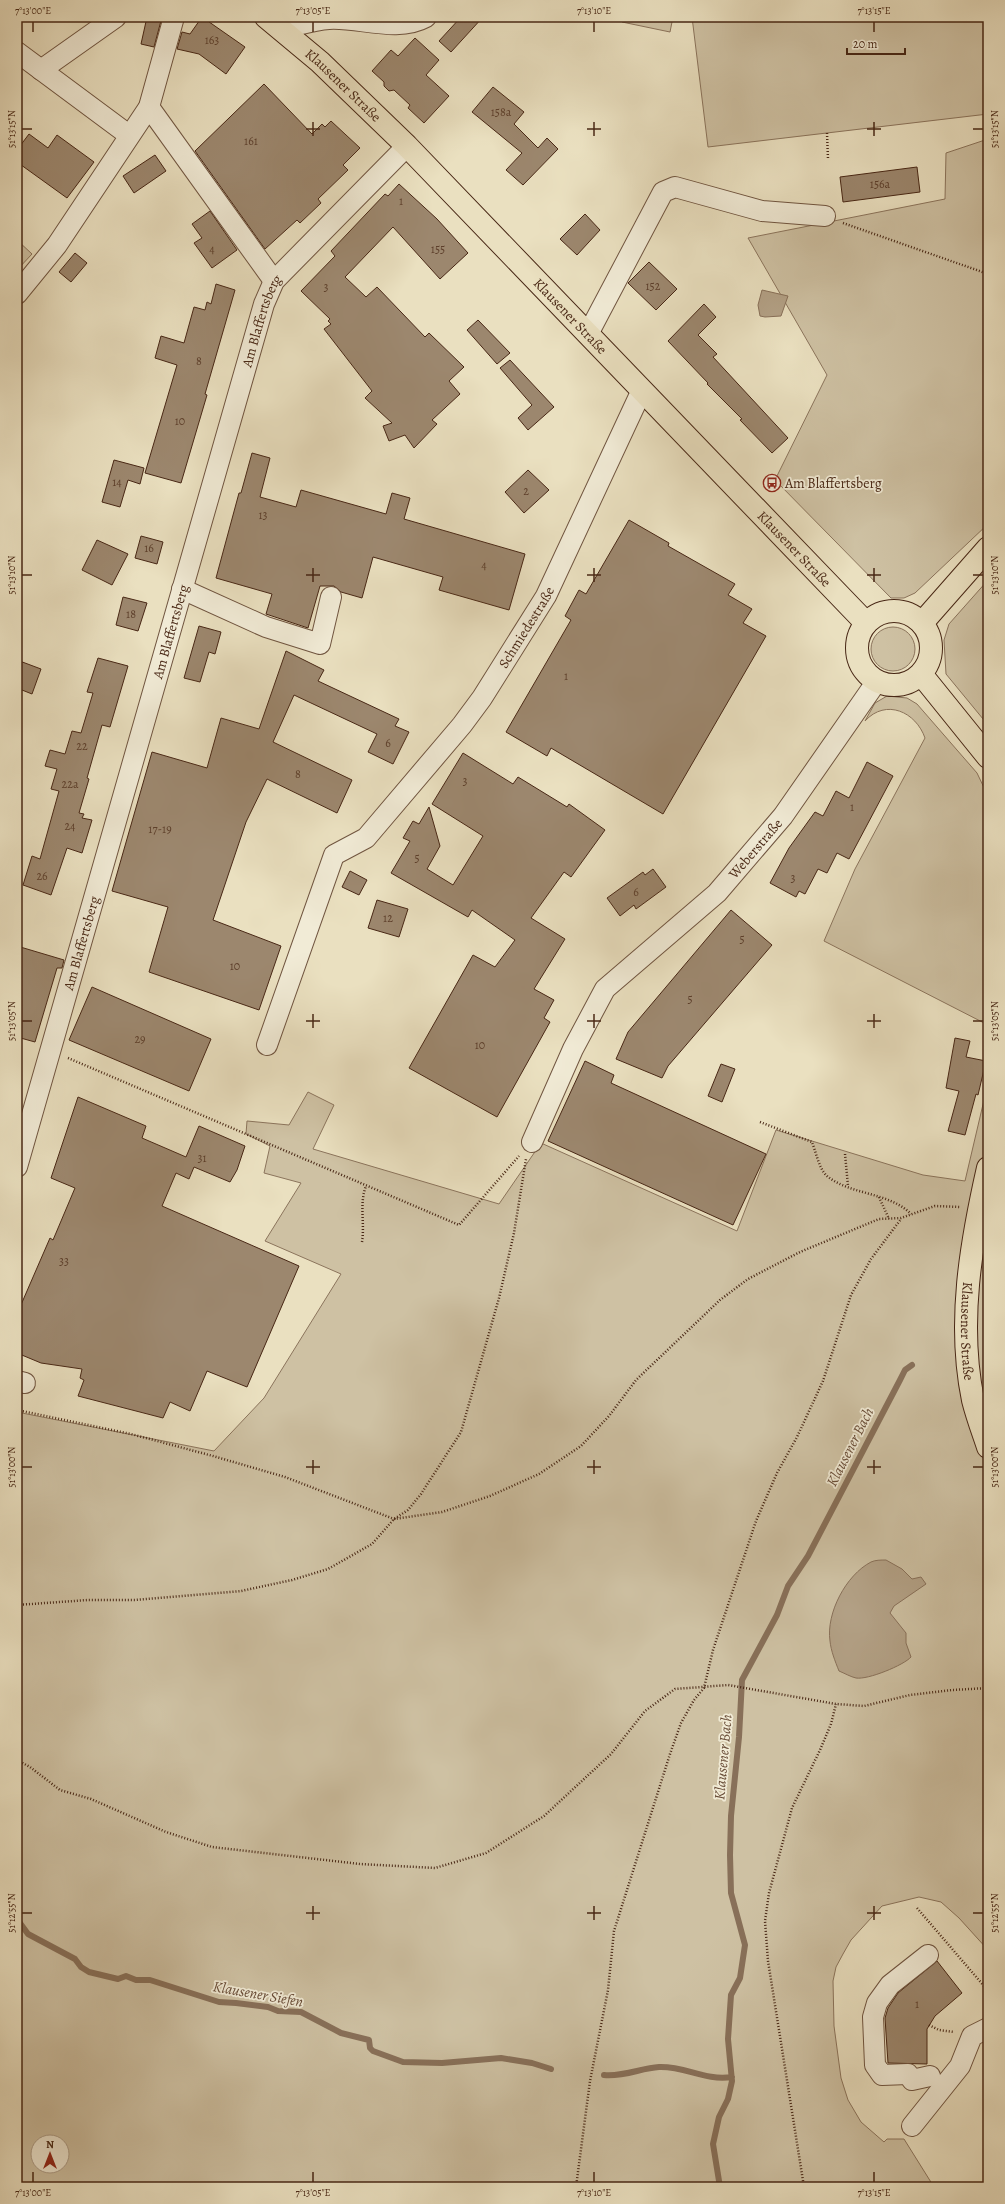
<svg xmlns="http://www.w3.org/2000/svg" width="1005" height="2204" viewBox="0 0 1005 2204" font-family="Alegreya,serif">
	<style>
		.green { fill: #cec1a3; stroke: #8b745c; fill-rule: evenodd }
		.water { fill: #b3a186; stroke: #887059 }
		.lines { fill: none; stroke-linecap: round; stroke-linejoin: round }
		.stream { stroke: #887059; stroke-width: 6 }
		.building { fill: #9c876e; stroke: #482715 }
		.minor-casing { stroke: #705540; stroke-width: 22 }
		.major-casing { stroke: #482715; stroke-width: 24 }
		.path { stroke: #482715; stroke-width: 2.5; stroke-dasharray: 1 2; stroke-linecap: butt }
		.minor { stroke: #f1ebd6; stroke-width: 20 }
		.major { stroke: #eae0c0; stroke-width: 22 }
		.ticks { fill: none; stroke: #482715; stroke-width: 1.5 }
		.labels { text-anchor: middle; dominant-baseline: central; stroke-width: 3.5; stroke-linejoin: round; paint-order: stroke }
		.number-label { font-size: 12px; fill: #5d3f2b }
		.street-label { font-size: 14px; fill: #482715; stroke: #f1ebd6 }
		.poi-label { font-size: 14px; fill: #482715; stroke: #f1ebd6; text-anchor: start }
		.water-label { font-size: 15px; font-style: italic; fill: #684c37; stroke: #f1ebd6 }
		.neatline { fill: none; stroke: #482715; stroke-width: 1.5 }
		.ticks-label { font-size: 10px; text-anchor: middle; fill: #482715 }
	</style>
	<rect width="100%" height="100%" fill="#eae0c0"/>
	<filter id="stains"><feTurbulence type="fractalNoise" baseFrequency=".005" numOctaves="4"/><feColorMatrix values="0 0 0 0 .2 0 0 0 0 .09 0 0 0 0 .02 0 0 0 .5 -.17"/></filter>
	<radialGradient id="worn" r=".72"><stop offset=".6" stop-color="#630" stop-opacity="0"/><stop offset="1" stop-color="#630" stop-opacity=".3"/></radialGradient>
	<path class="green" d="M624 17H673L670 32 622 22Z
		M692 17H988V114L708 147Z
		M988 139V524L915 593 904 598H891L775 480 827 375 748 238 945 199 946 153Z
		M17 240 32 254 17 270Z
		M988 580V725L946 674 944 640 949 624Z
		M871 649a22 22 0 1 1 44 0a22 22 0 1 1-44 0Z
		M887 696 907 698 917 704 977 773 988 796V1025L824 941 855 869 925 738C916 712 886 698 865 721L875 703Z
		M988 1083V1950L959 1918 941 1902 919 1897 882 1906 851 1940 843 1954 836 1967 833 1981 834 2026 841 2078 848 2100 861 2122 884 2142 887 2139H904L934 2187H17V1412L214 1451 264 1398 341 1274 265 1241 301 1183 264 1173 270 1146 246 1134 247 1121 289 1125 308 1092 334 1105 313 1149 499 1204 541 1143 737 1231 776 1130 923 1175 965 1181ZM38 2142H62V2166H38Z"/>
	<path class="water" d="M762 290 788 296 781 316 765 317 760 316 758 305Z
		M886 1560 902 1569 912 1579 921 1577 926 1584 894 1606 890 1613 906 1633V1643L911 1657C904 1665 868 1680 856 1678 851 1677 844 1673 839 1671 835 1661 831 1651 830 1641 826 1613 846 1575 871 1562 875 1560 881 1560 886 1560Z"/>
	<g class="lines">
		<path class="stream" d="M17 1919 28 1934 75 1959 81 1967 89 1972 118 1979 126 1976 136 1980H150L219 2002 236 2003 268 2007 278 2011 301 2012 341 2033 369 2040 370 2048 373 2051 403 2062 442 2063 501 2058 532 2063 551 2069
			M604 2075C624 2077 641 2068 659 2067 686 2066 704 2081 732 2077
			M720 2187 713 2144 719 2117 728 2099 732 2081 728 2039 731 1995 740 1978 745 1945 731 1893 730 1855 731 1816 739 1737 742 1680 777 1615 788 1586 808 1556 900 1380 905 1370 912 1365"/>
	</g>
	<path class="building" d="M147 17H162L154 47 141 44Z
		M202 17 245 47 226 74 199 54 177 49 182 32 190 34Z
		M461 17H483L451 52 439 41Z
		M415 38 439 60 426 75 449 96 424 123 408 108 410 105 394 90 389 91 384 86V82L372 71 391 50 398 56Z
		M264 84 312 134 322 124 325 127 331 121 360 148 343 165 348 170 318 199 321 203 300 223 297 220 265 249 195 151Z
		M493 87 524 112 514 124 538 148 547 138 558 149 523 185 506 170 522 153 472 112Z
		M29 134 48 148 57 135 94 162 67 198 17 162V150Z
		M155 155 166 171 134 193 123 176Z
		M917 167 920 192 843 202 840 177Z
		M399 184 437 219 468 253 440 279 393 227 345 277 366 297 377 287 425 337 429 333 464 367 449 381 460 394 432 420 437 424 414 448 405 435 389 441 383 426 392 423 365 398 372 391 324 329 331 324 328 321 330 319 301 291 335 256 331 251 385 194 388 196Z
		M210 211 237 250 212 268 194 243 202 238 192 224Z
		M585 214 600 230 577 255 560 239Z
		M75 253 87 263 71 282 59 272Z
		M649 262 677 289 656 310 628 283Z
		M216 284 235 290 205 394 207 395 181 483 145 473 177 365 155 358 161 336 184 343 194 307 205 310 207 302 211 304Z
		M704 304 716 317 698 335 717 354 713 357 788 438 772 453 740 420 742 419 707 384 708 383 668 341Z
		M478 320 510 353 497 364 467 330Z
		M510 360 554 407 528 430 518 418 532 405 500 368Z
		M252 453 270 458 260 497 296 507 301 490 386 514 392 493 410 498 404 519 525 554 509 610 439 590 443 577 373 557 362 598 341 592 334 586H320L308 628 266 614 272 594 216 578 239 493H241Z
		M114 460 144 468 140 484 128 480 120 507 102 502Z
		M528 470 549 490 524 513 505 492Z
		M629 520 669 543 668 546 735 584 728 595 752 609 743 623 766 636 663 814 551 748 547 756 506 732 571 620 565 616 579 590 586 594Z
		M141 536 163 542 157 564 135 558Z
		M97 540 128 554 112 585 82 570Z
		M123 597 147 603 138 631 116 625Z
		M199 626 221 632 215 654 209 652 200 682 184 678Z
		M286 651 324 670 318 681 399 719 395 726 409 732 393 764 368 752 377 734 294 695 273 742 352 780 337 813 267 779 246 822 213 920 281 946 259 1010 149 972 168 907 112 891 152 752 207 768 221 718 259 729Z
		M98 658 128 666 110 727 102 725 87 778 89 779 79 813 84 814 82 818 92 820 82 853 67 848 51 895 23 885 32 856 40 859 59 791 51 789 57 769 45 766 50 750 65 754 72 731 81 733 93 693 87 692Z
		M17 660 41 669 32 694 17 688Z
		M463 753 513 784 518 777 567 807 569 804 605 830 571 877 564 872 531 918 565 939 534 989 554 1000 544 1018 550 1022 497 1117 409 1068 473 955 495 967 515 940 472 910 468 917 391 873 410 841 403 838 413 821 419 824 429 807 440 846 427 869 453 885 483 836 432 804Z
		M867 762 893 776 849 859 837 853 827 873 818 869 805 894 799 891 796 897 770 883 789 848 815 812 823 816 836 791 849 798Z
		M653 869 666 887 636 909 634 905 620 916 607 898 643 872 645 875Z
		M350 871 367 880 359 895 342 887Z
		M377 900 408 909 399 937 368 928Z
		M731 910 772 945 668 1066 662 1078 616 1059 628 1032Z
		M17 946 64 960 62 968H57L35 1042 17 1037Z
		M92 987 211 1039 189 1091 69 1040Z
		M955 1038 970 1041 966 1057 986 1061 978 1095 976 1094 965 1135 948 1131 959 1091 946 1088Z
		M585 1061 614 1075 611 1083 766 1154 733 1225 548 1141Z
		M721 1064 735 1069 722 1102 708 1096Z
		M78 1097 146 1126 142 1138 186 1157 199 1126 245 1146 237 1170 230 1182 194 1167 189 1179 176 1173 162 1206 299 1266 247 1387 207 1371 190 1411 170 1402 163 1418 78 1396 84 1380 80 1378 82 1369 41 1363 17 1353V1314L50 1238 53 1240 75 1188 51 1178Z
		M937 1961 962 1993 935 2016 927 2029V2064L888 2063 885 2018 888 2008 898 1993Z"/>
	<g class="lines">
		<defs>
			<g id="minor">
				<path d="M281 29C296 26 313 20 329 19 360 17 397 33 426 17"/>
				<path d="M17 52 122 130"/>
				<path d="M41 70 116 17"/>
				<path d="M149 107 274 281"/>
				<path d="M17 294 57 245 149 107 174 17"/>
				<path d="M588 334 663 192 675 187 762 211 825 216"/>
				<path d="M182 589 266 627 320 644 331 597"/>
				<path id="s1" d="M267 1045 334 855 366 838 462 725 482 698 546 596 642 390"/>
				<path id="s2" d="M532 1142 573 1049 605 989 717 893 783 816 877 681"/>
				<path id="s3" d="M17 1167 264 304 274 281 407 146"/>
				<path d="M17 1381 25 1383"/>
				<path d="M928 1955 890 1985 877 2003 873 2017 875 2065 882 2075 908 2074 912 2080 930 2076"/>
				<path d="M912 2126 960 2066 972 2036 988 2028"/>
			</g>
			<g id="major">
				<path id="s4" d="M266 17 320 62 407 146 866 623"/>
				<circle cx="894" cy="648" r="37"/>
				<path d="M922 623 988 548"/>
				<path d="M921 674 988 757"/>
				<path id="s5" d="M988 1168C971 1243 957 1323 973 1400 977 1416 983 1432 988 1447"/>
			</g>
		</defs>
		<use href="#minor" class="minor-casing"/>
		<use href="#major" class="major-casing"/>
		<path class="path" d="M827 133 828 159
			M843 223 988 274
			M68 1058 459 1225 519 1156
			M760 1122 812 1142C816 1152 819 1169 827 1176 850 1195 889 1192 911 1214
			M845 1154 848 1186
			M879 1197 889 1219
			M362 1242C365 1223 359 1204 366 1186
			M17 1410 131 1434 213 1456 285 1477 394 1519 442 1512 490 1496 539 1474 581 1446 609 1416 636 1380 720 1300 748 1279 800 1252 879 1219 901 1218 935 1206 960 1207
			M17 1605 88 1600H135L241 1591 292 1580 328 1569 372 1544 394 1519 408 1510 421 1494 461 1432 499 1298 514 1233 526 1159
			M17 1760 30 1767 60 1790 91 1799 166 1832 212 1847 360 1864 435 1868 486 1853 544 1816 611 1754 645 1711 675 1689 728 1685 836 1704 864 1706 910 1695 952 1690 988 1688
			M917 1908 984 1986 988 1993
			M929 2025 939 2030 954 2032
			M576 2187 590 2081 608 1990 614 1931 670 1754 681 1723 694 1700 704 1688 713 1650 756 1521 777 1473 797 1437 823 1381 851 1295 871 1259 901 1219
			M804 2187 768 1961 765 1921 769 1893 792 1808 820 1750 831 1724 836 1704"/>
		<use href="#minor" class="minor"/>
		<use href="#major" class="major"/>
	</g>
	<path class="ticks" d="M33 22V32M313 22V32M594 22V32M874 22V32M313 122V136M594 122V136M874 122V136M22 129H32M306 129H320M587 129H601M867 129H881M973 129H983M313 568V582M594 568V582M874 568V582M22 575H32M306 575H320M587 575H601M867 575H881M973 575H983M313 1014V1028M594 1014V1028M874 1014V1028M22 1021H32M306 1021H320M587 1021H601M867 1021H881M973 1021H983M313 1460V1474M594 1460V1474M874 1460V1474M22 1467H32M306 1467H320M587 1467H601M867 1467H881M973 1467H983M313 1906V1920M594 1906V1920M874 1906V1920M22 1913H32M306 1913H320M587 1913H601M867 1913H881M973 1913H983M33 2172V2182M313 2172V2182M594 2172V2182M874 2172V2182"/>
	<defs>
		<symbol id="bus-ring" viewBox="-11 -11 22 22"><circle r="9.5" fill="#f1ebd6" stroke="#8f2418" stroke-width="1.5"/><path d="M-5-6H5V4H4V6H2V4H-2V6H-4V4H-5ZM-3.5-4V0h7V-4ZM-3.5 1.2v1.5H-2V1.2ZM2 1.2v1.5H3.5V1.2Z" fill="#8f2418"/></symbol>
	</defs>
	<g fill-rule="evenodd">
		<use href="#bus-ring" x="762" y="473" width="20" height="20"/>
	</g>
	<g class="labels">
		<g class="number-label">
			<text x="212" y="40">163</text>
			<text x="501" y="112">158a</text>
			<text x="251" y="141">161</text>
			<text x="880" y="184">156a</text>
			<text x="401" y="201">1</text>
			<text x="212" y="249">4</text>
			<text x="438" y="249">155</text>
			<text x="653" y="286">152</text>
			<text x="326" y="287">3</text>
			<text x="199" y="361">8</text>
			<text x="180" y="421">10</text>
			<text x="117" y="482">14</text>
			<text x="526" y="491">2</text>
			<text x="263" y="515">13</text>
			<text x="149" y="548">16</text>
			<text x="484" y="565">4</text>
			<text x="131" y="614">18</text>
			<text x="566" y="676">1</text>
			<text x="388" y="743">6</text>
			<text x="82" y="746">22</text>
			<text x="298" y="774">8</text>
			<text x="465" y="781">3</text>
			<text x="70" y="784">22a</text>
			<text x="852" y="807">1</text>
			<text x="70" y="826">24</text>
			<text x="160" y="829">17-19</text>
			<text x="417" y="858">5</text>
			<text x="42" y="876">26</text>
			<text x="793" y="878">3</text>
			<text x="636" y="892">6</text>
			<text x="388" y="918">12</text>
			<text x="742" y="939">5</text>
			<text x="235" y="966">10</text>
			<text x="690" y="999">5</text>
			<text x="140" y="1039">29</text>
			<text x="480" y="1045">10</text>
			<text x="202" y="1158">31</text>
			<text x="64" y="1261">33</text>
			<text x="917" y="2004">1</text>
		</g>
		<g class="street-label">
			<text stroke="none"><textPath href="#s4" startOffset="103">Klausener Straße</textPath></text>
			<text stroke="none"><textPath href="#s4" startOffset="427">Klausener Straße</textPath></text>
			<text stroke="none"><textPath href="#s3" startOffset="881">Am Blaffertsberg</textPath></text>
			<text stroke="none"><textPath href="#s4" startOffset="750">Klausener Straße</textPath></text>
			<text stroke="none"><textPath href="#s1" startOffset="503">Schmiedestraße</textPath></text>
			<text stroke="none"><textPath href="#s3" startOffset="557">Am Blaffertsberg</textPath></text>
			<text stroke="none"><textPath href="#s2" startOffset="376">Weberstraße</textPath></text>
			<text stroke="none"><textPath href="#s3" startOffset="233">Am Blaffertsberg</textPath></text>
			<text stroke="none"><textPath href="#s5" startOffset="165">Klausener Straße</textPath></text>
		</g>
		<g class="poi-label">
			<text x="785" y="483">Am Blaffertsberg</text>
		</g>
		<g class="water-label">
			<text transform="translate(850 1447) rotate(-63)">Klausener Bach</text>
			<text transform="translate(723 1757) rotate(-85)">Klausener Bach</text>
			<text transform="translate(258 1994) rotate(10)">Klausener Siefen</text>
		</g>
	</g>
	<rect width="1005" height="2204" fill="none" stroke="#eae0c0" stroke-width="44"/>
	<g transform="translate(50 2154)"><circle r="19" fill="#f1ebd6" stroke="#ad9d89"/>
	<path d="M0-3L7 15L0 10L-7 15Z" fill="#8f2418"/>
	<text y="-6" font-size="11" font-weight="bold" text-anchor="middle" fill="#482715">N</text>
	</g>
	<path d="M847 48v6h58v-6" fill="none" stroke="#482715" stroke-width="2"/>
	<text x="853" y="48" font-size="12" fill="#482715" stroke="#f1ebd6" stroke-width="3" paint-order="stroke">20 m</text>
	<rect x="22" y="22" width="961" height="2160" class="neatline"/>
	<g class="ticks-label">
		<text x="33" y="14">7°13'00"E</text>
		<text x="313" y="14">7°13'05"E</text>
		<text x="594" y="14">7°13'10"E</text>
		<text x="874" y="14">7°13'15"E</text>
		<text transform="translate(11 129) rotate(-90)" y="4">51°13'15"N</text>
		<text transform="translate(994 129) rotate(-90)" y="4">51°13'15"N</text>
		<text transform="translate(11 575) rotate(-90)" y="4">51°13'10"N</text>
		<text transform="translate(994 575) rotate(-90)" y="4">51°13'10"N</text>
		<text transform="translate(11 1021) rotate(-90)" y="4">51°13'05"N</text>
		<text transform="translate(994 1021) rotate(-90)" y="4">51°13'05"N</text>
		<text transform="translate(11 1467) rotate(-90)" y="4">51°13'00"N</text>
		<text transform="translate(994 1467) rotate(-90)" y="4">51°13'00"N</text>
		<text transform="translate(11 1913) rotate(-90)" y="4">51°12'55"N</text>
		<text transform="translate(994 1913) rotate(-90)" y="4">51°12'55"N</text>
		<text x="33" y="2196">7°13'00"E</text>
		<text x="313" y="2196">7°13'05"E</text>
		<text x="594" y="2196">7°13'10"E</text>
		<text x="874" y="2196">7°13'15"E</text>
	</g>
	<rect width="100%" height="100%" filter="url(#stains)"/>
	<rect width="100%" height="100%" fill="url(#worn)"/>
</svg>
